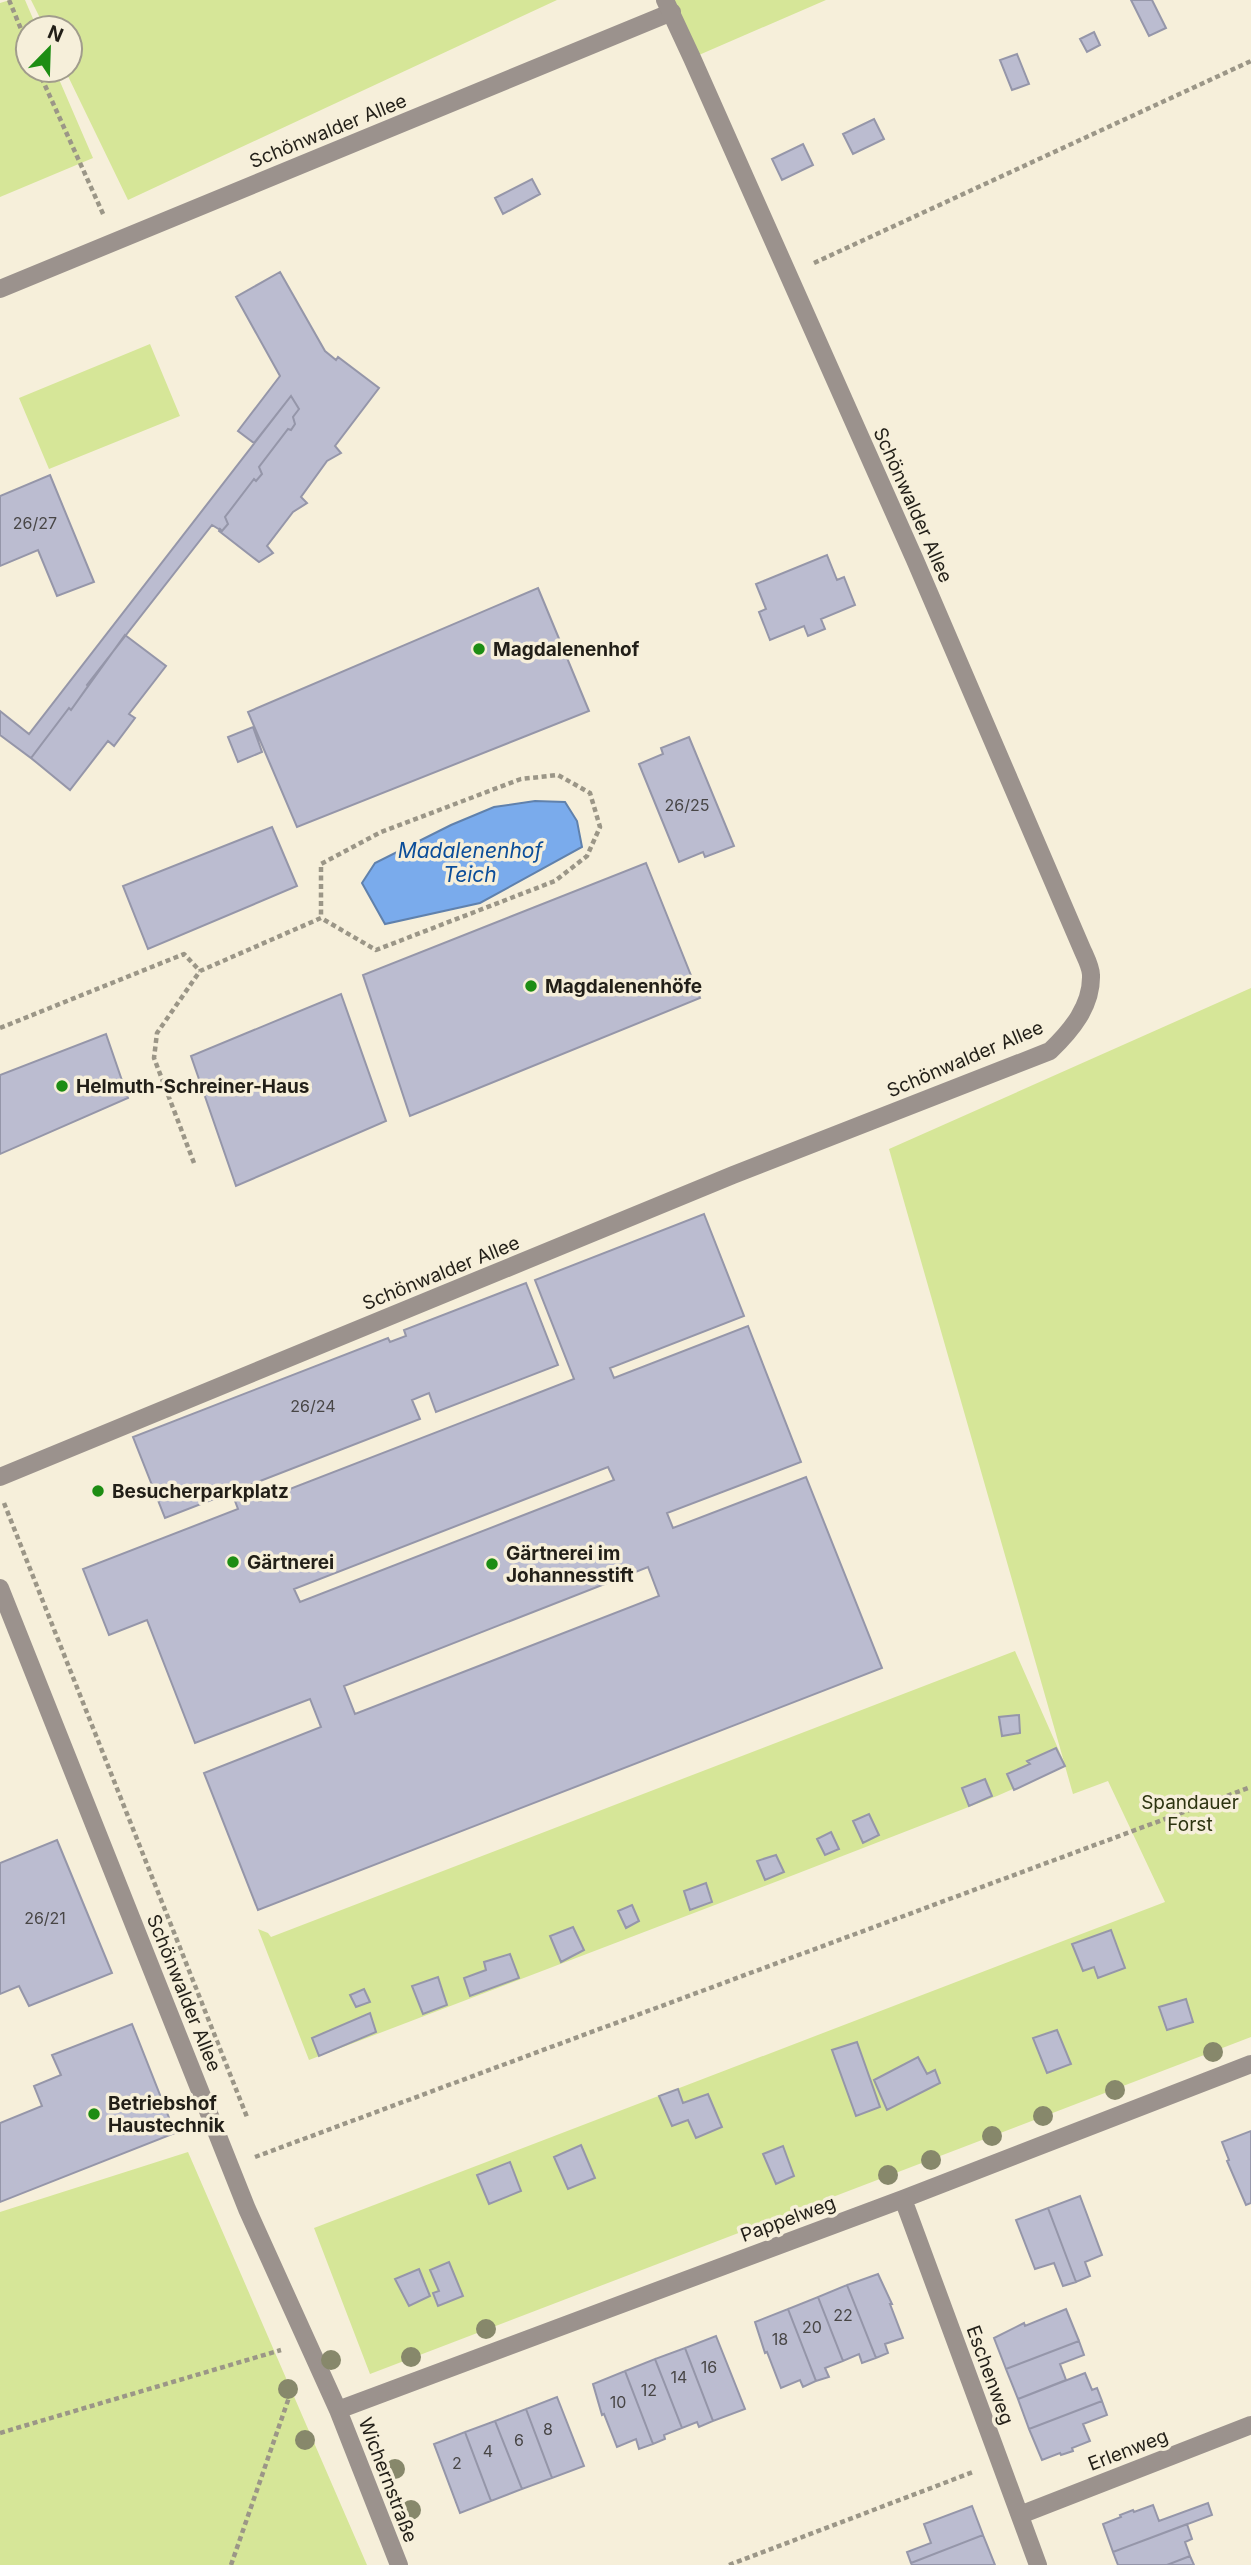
<svg xmlns="http://www.w3.org/2000/svg" width="1251" height="2565" viewBox="0 0 1251 2565" font-family="Inter,sans-serif">
	<style>
		.green { fill: #d6e698 }
		.water { fill: #7aabec; stroke: #6081ac; stroke-width: 2 }
		.building { fill: #bbbcd0; stroke: #9596a9; stroke-width: 2; fill-rule: evenodd }
		.lines { fill: none; stroke-linecap: round; stroke-linejoin: round }
		.path { stroke: #9b9687; stroke-width: 4.5; stroke-dasharray: 5 3.5; stroke-linecap: butt }
		.service { stroke: #9b928d; stroke-width: 18 }
		.minor { stroke: #9b928d; stroke-width: 18 }
		.tree { fill: #87886b }
		.poi-dot { fill: #1d8d13; stroke: #f6efda; stroke-width: 2.5 }
		.labels { text-anchor: middle; dominant-baseline: central; stroke-width: 7; stroke-linejoin: round; paint-order: stroke }
		.number-label { font-size: 16px; fill: #484646 }
		.street-label { font-size: 19px; fill: #221f18; stroke: #f6efda }
		.poi-label { font-size: 19px; font-weight: bold; fill: #221f18; stroke: #f6efda; text-anchor: start }
		.park-label { font-size: 19px; fill: #2d3410; stroke: #f6efda }
		.water-label { font-size: 21px; font-style: italic; fill: #0b4d99; stroke: #f6efda }
	</style>
	<rect width="100%" height="100%" fill="#f6efda"/>
	<path class="green" d="M10 0H25L37 28H28V70H55L93 158 0 197V3Z
		M31 0H557L128 200 65 70H70V28H45Z
		M666 0H826L692 58Z
		M150 344 180 416 49 469 19 398Z
		M1251 988V2037L370 2374 314 2228 1165 1902 1108 1781 1073 1794 1065 1766 997 1796 791 1876 309 2060 258 1929 268 1933 271 1937 1015 1651 1064 1762 889 1149Z
		M188 2152 367 2565H0V2212Z"/>
	<path class="water" d="M535 801 565 802 577 821 582 847 480 903 385 924 362 883 375 863 451 825 494 807Z"/>
	<path class="building" d="M1131 0H1152L1166 28 1149 36Z
		M1094 32 1100 45 1087 52 1080 39Z
		M1017 54 1029 84 1012 90 1000 60Z
		M874 119 884 139 853 154 843 134Z
		M803 144 813 165 782 180 772 159Z
		M532 179 540 194 503 214 495 198Z
		M280 272 325 351 336 360 338 357 379 388 335 446 341 453 327 461 301 497 307 503 293 512 267 546 273 553 259 562 219 531 220 529 222 531 228 524 225 517 254 479 256 481 262 474 259 467 288 429 291 430 295 424 293 417 299 409 291 396 254 443 238 431 280 376 236 297Z
		M291 396 299 409 293 417 295 424 291 430 288 429 259 467 262 474 256 481 254 479 225 517 228 524 222 531 212 525 87 685 88 686 71 710 69 708 31 758 0 735V711L29 734Z
		M50 475 94 582 57 596 38 550 0 566V496Z
		M827 555 837 580 844 577 855 605 821 619 825 629 808 636 804 626 770 640 759 612 766 609 756 584Z
		M538 588 589 711 297 827 248 712Z
		M125 635 166 666 129 714 135 718 114 746 108 741 70 790 31 758 69 708 71 710Z
		M253 727 262 752 238 762 228 737Z
		M689 737 734 846 705 857 703 852 679 862 639 764 663 754 661 748Z
		M272 827 297 886 148 949 123 886Z
		M646 863 700 998 410 1116 363 975Z
		M341 994 386 1121 236 1186 191 1056Z
		M106 1034 128 1098 0 1154V1075Z
		M704 1214 744 1316 610 1368 614 1378 748 1326 801 1462 667 1513 673 1528 806 1477 882 1668 258 1910 204 1773 321 1727 310 1699 195 1743 147 1620 109 1635 83 1569 238 1509 232 1493 253 1485 259 1501 574 1379 535 1280ZM608 1467 614 1480 300 1602 294 1589ZM648 1567 659 1596 355 1714 344 1686Z
		M526 1283 558 1365 436 1412 429 1393 412 1400 420 1419 165 1518 133 1437 388 1338 390 1342 406 1336 404 1330Z
		M1019 1715 1020 1733 1002 1736 999 1717Z
		M1056 1748 1065 1766 1014 1790 1007 1774 1030 1764 1027 1761Z
		M985 1779 992 1796 969 1806 962 1788Z
		M869 1814 879 1835 863 1843 853 1821Z
		M831 1832 839 1849 825 1855 817 1839Z
		M57 1840 112 1973 29 2006 19 1986 0 1994V1863Z
		M776 1855 784 1872 765 1880 757 1861Z
		M706 1883 712 1902 690 1910 684 1891Z
		M632 1905 639 1921 626 1928 618 1911Z
		M573 1927 584 1950 561 1962 550 1936Z
		M1111 1930 1125 1968 1098 1978 1094 1967 1083 1971 1072 1944Z
		M510 1954 519 1978 470 1996 464 1978 486 1970 484 1962Z
		M438 1977 447 2005 423 2014 412 1986Z
		M364 1989 370 2002 356 2007 350 1995Z
		M1186 1999 1193 2022 1167 2030 1159 2007Z
		M370 2013 376 2032 319 2056 312 2038Z
		M132 2024 175 2133 0 2202V2123L42 2106 34 2086 61 2075 52 2055Z
		M1057 2030 1071 2064 1047 2073 1033 2038Z
		M857 2042 880 2107 856 2116 832 2050Z
		M918 2057 927 2074 935 2070 940 2083 887 2110 874 2080Z
		M678 2089 683 2103 708 2094 722 2127 696 2138 688 2120 672 2126 659 2096Z
		M1251 2131V2203L1246 2205 1227 2161 1229 2160 1222 2142Z
		M581 2145 595 2178 568 2189 554 2157Z
		M783 2146 794 2176 776 2184 763 2154Z
		M510 2162 521 2191 489 2204 477 2175Z
		M1080 2196 1102 2255 1085 2262 1090 2276 1076 2282 1048 2208Z
		M1048 2208 1076 2282 1063 2286 1054 2263 1035 2269 1016 2220Z
		M449 2262 463 2296 438 2306 433 2293 439 2291 430 2270Z
		M419 2269 430 2296 409 2306 395 2279Z
		M878 2274 892 2304H890L903 2338 885 2344 888 2353 876 2358 847 2285Z
		M847 2285 876 2358 862 2363 859 2354 843 2361 818 2297Z
		M818 2297 843 2361 825 2368 829 2377 816 2381 788 2309Z
		M788 2309 816 2381 803 2387 800 2380 781 2388 767 2352 765 2353 755 2322Z
		M1066 2309 1079 2341 1006 2369 994 2338 1024 2323 1025 2326Z
		M716 2336 745 2409 713 2421 685 2348Z
		M1079 2341 1084 2355 1060 2364 1066 2380 1018 2399 1006 2369Z
		M685 2348 713 2421 699 2427 697 2422 682 2428 655 2359Z
		M655 2359 682 2428 664 2435 665 2439 653 2444 625 2371Z
		M625 2371 653 2444 639 2449 636 2439 617 2447 604 2414 602 2415 593 2384Z
		M1085 2373 1092 2390 1097 2388 1102 2401 1029 2429 1018 2399Z
		M557 2397 584 2466 552 2478 526 2409Z
		M1102 2401 1107 2415 1083 2424 1090 2441 1072 2448 1073 2451 1061 2455 1060 2453 1042 2460 1029 2429Z
		M526 2409 552 2478 522 2489 495 2421Z
		M495 2421 522 2489 491 2501 465 2432Z
		M465 2432 491 2501 460 2513 434 2444Z
		M1208 2503 1212 2515 1113 2552 1103 2524 1121 2517 1120 2515 1133 2510 1134 2512 1153 2505 1159 2521Z
		M972 2506 983 2535 911 2563 907 2552 931 2543 924 2524Z
		M1187 2524 1192 2539 1185 2542 1190 2556 1167 2565H1118L1113 2552Z
		M983 2535 995 2565H912L911 2563Z
		M1190 2556 1194 2565H1167Z"/>
	<g class="lines">
		<path class="path" d="M9 0 28 46
			M38 70 104 216
			M814 263 1251 61
			M0 1028 184 954 200 971
			M194 1163 154 1058 157 1033 200 971 321 918V864L381 832 521 779 558 775 590 793 600 827 587 856 555 881 376 950 321 918
			M4 1503 247 2117
			M255 2157 1251 1787
			M0 2433 281 2350
			M231 2565 294 2383
			M729 2565 973 2472"/>
		<path class="service" d="M0 289 672 12"/>
		<path class="minor" d="M0 1477 733 1175 1050 1051C1071 1031 1092 1006 1091 975 1091 967 1085 956 1082 949L915 560 692 58 665 0
			M0 1588 247 2209 338 2410 399 2565
			M903 2199 1038 2565
			M338 2410 903 2199 1251 2064
			M1020 2515 1251 2425"/>
	</g>
	<g class="tree">
		<circle cx="1213" cy="2052" r="10"/>
		<circle cx="1115" cy="2090" r="10"/>
		<circle cx="1043" cy="2116" r="10"/>
		<circle cx="992" cy="2136" r="10"/>
		<circle cx="931" cy="2160" r="10"/>
		<circle cx="888" cy="2175" r="10"/>
		<circle cx="486" cy="2329" r="10"/>
		<circle cx="411" cy="2357" r="10"/>
		<circle cx="331" cy="2360" r="10"/>
		<circle cx="288" cy="2389" r="10"/>
		<circle cx="305" cy="2440" r="10"/>
		<circle cx="395" cy="2469" r="10"/>
		<circle cx="411" cy="2510" r="10"/>
	</g>
	<g class="poi-dot">
		<circle cx="479" cy="649" r="7"/>
		<circle cx="531" cy="986" r="7"/>
		<circle cx="62" cy="1086" r="7"/>
		<circle cx="98" cy="1491" r="7"/>
		<circle cx="233" cy="1562" r="7"/>
		<circle cx="492" cy="1564" r="7"/>
		<circle cx="94" cy="2114" r="7"/>
	</g>
	<g class="labels">
		<g class="number-label">
			<text x="35" y="523">26/27</text>
			<text x="687" y="805">26/25</text>
			<text x="313" y="1406">26/24</text>
			<text x="45" y="1918">26/21</text>
			<text x="843" y="2315">22</text>
			<text x="812" y="2327">20</text>
			<text x="780" y="2339">18</text>
			<text x="709" y="2367">16</text>
			<text x="679" y="2377">14</text>
			<text x="649" y="2390">12</text>
			<text x="618" y="2402">10</text>
			<text x="548" y="2429">8</text>
			<text x="519" y="2440">6</text>
			<text x="488" y="2451">4</text>
			<text x="457" y="2463">2</text>
		</g>
		<g class="street-label">
			<text transform="translate(328 131) rotate(-22)">Schönwalder Allee</text>
			<text transform="translate(913 505) rotate(66)">Schönwalder Allee</text>
			<text transform="translate(965 1059) rotate(-23)">Schönwalder Allee</text>
			<text transform="translate(441 1273) rotate(-22)">Schönwalder Allee</text>
			<text transform="translate(184 1993) rotate(68)">Schönwalder Allee</text>
			<text transform="translate(788 2219) rotate(-20)">Pappelweg</text>
			<text transform="translate(990 2375) rotate(70)">Eschenweg</text>
			<text transform="translate(1128 2450) rotate(-21)">Erlenweg</text>
			<text transform="translate(388 2480) rotate(69)">Wichernstraße</text>
		</g>
		<g class="poi-label">
			<text x="493" y="649">Magdalenenhof</text>
			<text x="545" y="986">Magdalenenhöfe</text>
			<text x="76" y="1086">Helmuth-Schreiner-Haus</text>
			<text x="112" y="1491">Besucherparkplatz</text>
			<text x="506" y="1553">Gärtnerei im<tspan x="506" dy="22">Johannesstift</tspan></text>
			<text x="247" y="1562">Gärtnerei</text>
			<text x="108" y="2103">Betriebshof<tspan x="108" dy="22">Haustechnik</tspan></text>
		</g>
		<g class="park-label">
			<text x="1190" y="1802">Spandauer<tspan x="1190" dy="22">Forst</tspan></text>
		</g>
		<g class="water-label">
			<text x="470" y="850">Madalenenhof<tspan x="470" dy="24">Teich</tspan></text>
		</g>
	</g>
	<g transform="translate(49 49) rotate(23)"><circle r="33" fill="#f6efda" stroke="#a19c8c" stroke-width="2"/>
	<path d="M0-5L12 26L0 18L-12 26Z" fill="#1d8d13"/>
	<text y="-10" font-size="19" font-weight="bold" text-anchor="middle" fill="#221f18">N</text>
	</g>
</svg>
